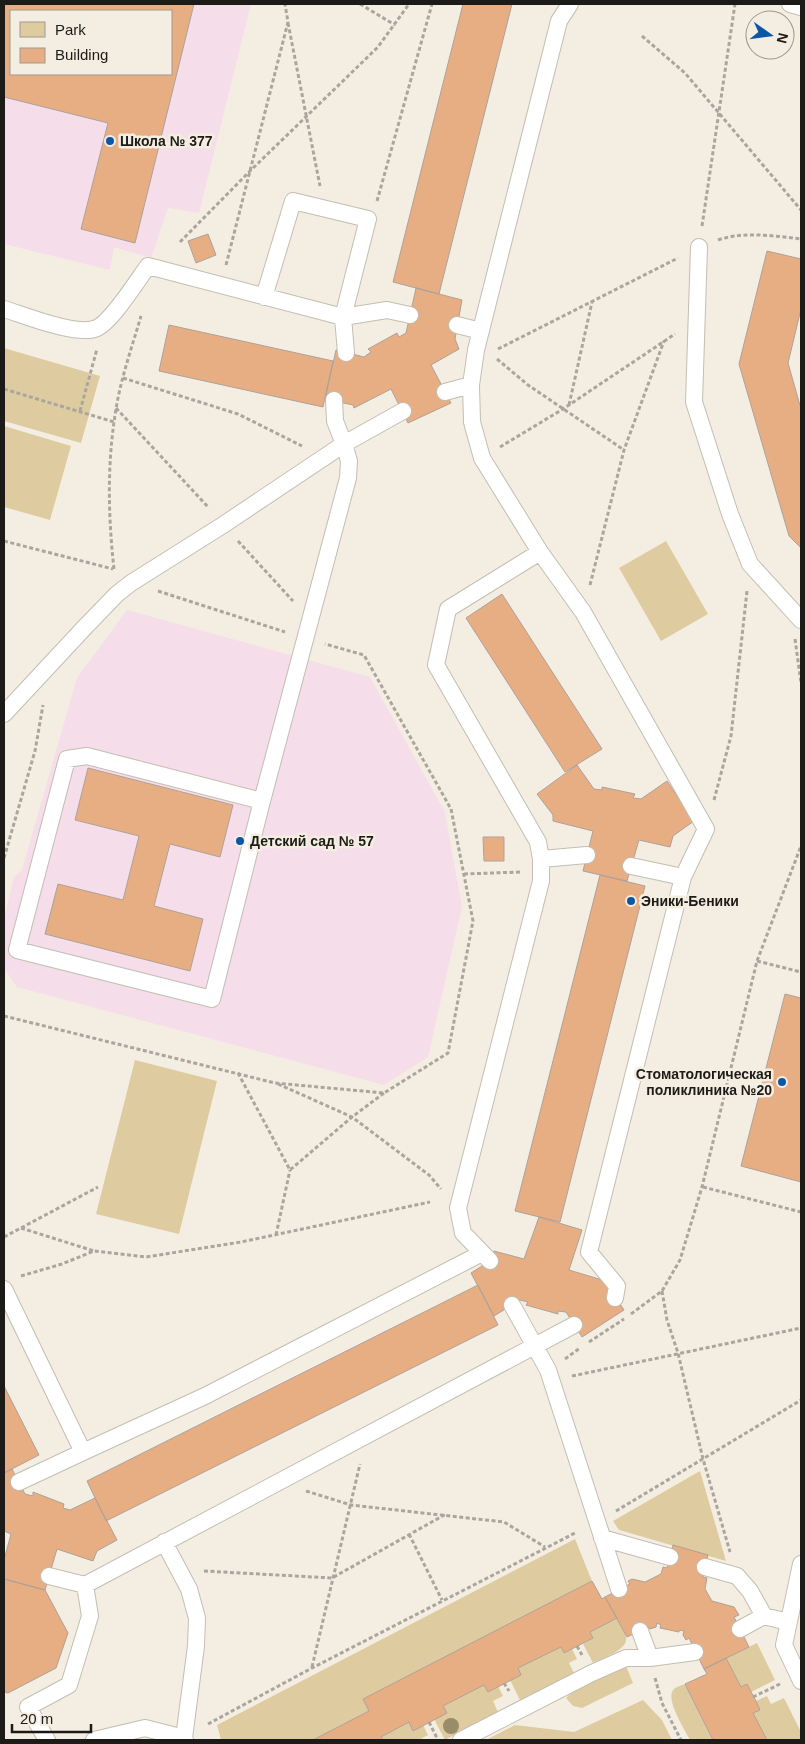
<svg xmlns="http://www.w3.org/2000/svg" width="805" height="1744" viewBox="0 0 805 1744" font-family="Helvetica,sans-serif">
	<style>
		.education { fill: #f5dde9; fill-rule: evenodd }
		.green { fill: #decca0 }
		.building { fill: #e8ae83; stroke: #ada199; fill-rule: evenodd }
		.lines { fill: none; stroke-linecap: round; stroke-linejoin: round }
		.lane-casing { stroke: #c3beb1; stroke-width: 18 }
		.path { stroke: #aba69d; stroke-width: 3; stroke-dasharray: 4 2.5; stroke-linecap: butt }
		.lane { stroke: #fff; stroke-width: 16 }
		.tree { fill: #998c68 }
		.poi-dot { fill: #0b57a6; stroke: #f4eee2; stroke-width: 2 }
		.labels { text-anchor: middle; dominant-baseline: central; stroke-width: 5; stroke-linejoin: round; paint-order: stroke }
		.poi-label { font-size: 14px; font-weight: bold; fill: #1d1b17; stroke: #f4eee2; text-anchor: start }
	</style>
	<rect width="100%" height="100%" fill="#f4eee2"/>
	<path class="education" d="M4 4H251L199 213 168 208 151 258 114 247 110 270 4 244ZM11 11H171V74H11Z
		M127 610 370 677 445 812 462 907 428 1057 384 1085 17 987 4 968V917L14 877 22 870 77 678Z"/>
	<path class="green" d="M4 348 100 376 81 443 4 421Z
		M4 426 71 446 50 520 4 507Z
		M666 541 708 614 661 641 619 568Z
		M135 1060 217 1081 179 1234 96 1214Z
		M700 1471 726 1561 619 1530 613 1521Z
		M575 1539 592 1581 363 1699 369 1711 313 1740H221L217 1725Z
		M617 1618C619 1624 625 1631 626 1637 629 1650 602 1658 593 1663L583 1644 593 1638 590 1632Z
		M757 1643 775 1680 751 1692 747 1684 741 1687 726 1658Z
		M561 1647 564 1653 572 1649 577 1659 569 1663 574 1673 520 1700 510 1680 518 1668Z
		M626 1666 633 1683 582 1708 573 1706 566 1698 574 1690Z
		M685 1684 713 1740H690C685 1730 664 1698 674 1689 676 1687 682 1685 685 1684Z
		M484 1685 488 1692 498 1686 503 1696 493 1701 498 1712 445 1740 434 1719 447 1713 443 1706Z
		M767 1696 771 1704 784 1698 801 1732V1740H767L753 1713 760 1710 756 1701Z
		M643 1700 662 1720 672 1740H486L515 1725 574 1732Z
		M409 1722 413 1730 423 1725 428 1735 419 1740H383L381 1737Z"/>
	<path class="building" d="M4 4H194L135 243 81 229 108 123 4 97ZM11 11H171V74H11Z
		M463 4H512L439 294 393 282Z
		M208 234 216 255 196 263 188 241Z
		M767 251 801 259V309L788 363 801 409V548L789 536 739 364Z
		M416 288 462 300 455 339 459 349 431 365 451 403 408 423 391 389 354 408 353 405 325 399 336 350 364 357 371 352 368 349 397 333 399 337 406 333Z
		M169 325 333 361 323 407 159 371Z
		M502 594 602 749 565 772 466 618Z
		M577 765 594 789 602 790V787L635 794 633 798 641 799 667 781 694 821 673 836 670 847 639 840 627 881 583 871 593 831 553 821V815L537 794Z
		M88 768 233 805 220 857 170 844 154 906 203 919 190 971 45 934 58 884 123 900 139 836 75 820Z
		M483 837H504V861H484Z
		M600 875 645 886 560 1222 515 1211Z
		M785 994 801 998V1182L741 1166Z
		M539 1217 582 1230 569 1270 609 1282 610 1289 624 1310 582 1337 566 1312 558 1311V1314L526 1305 528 1302 520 1300 494 1316 471 1273 490 1261 494 1251 524 1259Z
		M478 1285 498 1325 106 1521 87 1481Z
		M4 1386 39 1455 4 1473Z
		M12 1469 25 1494 33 1496V1492L64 1504 63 1508 70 1510 95 1498 117 1540 97 1551 93 1561 57 1549 45 1590 4 1579V1560L11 1534 4 1531V1473Z
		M673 1545 708 1555 703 1577 707 1578 705 1589 712 1601 734 1607 739 1615 734 1617 749 1647 704 1669 689 1638 686 1640 683 1635 684 1631 679 1630V1632L660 1628 661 1625 657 1623 656 1627 650 1629 648 1627 627 1637 605 1597 630 1584 628 1581 632 1579 645 1582 661 1574 663 1567 667 1568Z
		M4 1579 45 1590 68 1633 56 1668 8 1693 4 1692Z
		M592 1581 602 1599 605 1597 617 1618 590 1632 593 1638 564 1653 561 1647 518 1668 521 1675 488 1692 484 1685 443 1706 447 1713 413 1731 409 1722 381 1737 383 1740H313L369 1711 363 1699Z
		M726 1658 741 1687 747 1684 756 1701 760 1710 753 1713 767 1740H713L685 1684 707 1674 704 1669Z"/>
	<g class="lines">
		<defs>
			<path id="lane" d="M570 4 559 21 476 350 471 385 472 422 482 458 540 552 583 612 706 829 683 877 589 1252 617 1286 615 1298
				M790 4 801 7
				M699 247 694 402 730 514 750 564 801 620
				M264 297 293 201 368 219 343 317 346 353
				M4 309C24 315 78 337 97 328 112 321 137 281 148 266L343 317 387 310 410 315
				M457 325 481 331
				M445 392 471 385
				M4 714 85 627 117 594 131 583 223 525 344 444 335 421 334 400
				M262 801 87 756 67 759 17 950 212 999 262 801 348 478 349 461 344 444 403 411
				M541 859 587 855
				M631 866 683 877
				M490 1261 463 1233 458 1208 541 881V859L538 842 436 665 448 609 540 552
				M4 1289 83 1452 205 1396 482 1253
				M512 1305 548 1370 619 1589
				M19 1482 83 1452
				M602 1538 670 1557
				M164 1542 189 1589 197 1618 196 1646 184 1738
				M801 1564 784 1645 801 1681
				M705 1567 737 1576 750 1591 764 1616
				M49 1576 85 1585 574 1325
				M740 1629 764 1616 788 1622
				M640 1631 650 1658
				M47 1740 28 1707 69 1685 90 1616 85 1585
				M94 1740 145 1728 184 1738 185 1740
				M461 1740 592 1673 626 1658H650L695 1652"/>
		</defs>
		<use href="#lane" class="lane-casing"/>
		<path class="path" d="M360 4 395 25
			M288 23 320 186
			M642 36 685 73 801 210
			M377 201 432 4
			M702 226 735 4
			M718 240C744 231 774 236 801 239
			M180 242 249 172 378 47 409 4
			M226 265 288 22 285 4
			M498 349 678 258
			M497 359 528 385 624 450
			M123 378 238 414 302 446
			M4 389 114 422
			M569 405 592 302
			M116 408 209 508
			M80 411 97 349
			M500 447 563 409 675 334
			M4 541 113 569
			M238 541 293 601
			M114 569C108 515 107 462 116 409 121 378 132 347 141 316
			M590 585 624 450 664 341
			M158 591 285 632
			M795 639 801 683
			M714 800 731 736 747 591
			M4 858 35 751 43 705
			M464 874 520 872
			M757 961 801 972
			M4 1016 275 1083 384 1093 448 1053 473 921 451 809 364 655 325 644
			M238 1073 290 1170 352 1117 384 1093
			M278 1084 352 1117 429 1175 441 1189
			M703 1187 801 1212
			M21 1228 94 1251
			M276 1235 290 1170
			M4 1237 98 1187
			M21 1276 62 1264 94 1251 146 1257 241 1242 430 1202
			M662 1291 667 1320 678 1353 703 1459 730 1552
			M631 1314 662 1291 680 1260 702 1187 757 961 801 846
			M589 1342 624 1319
			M565 1359 580 1348
			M572 1376 801 1328
			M306 1491 351 1505 504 1522 545 1547
			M616 1511 801 1400
			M409 1534 442 1600
			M204 1571 332 1578 446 1514
			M577 1646 582 1655
			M312 1667 360 1464
			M655 1678 662 1703 681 1740
			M504 1683 509 1691
			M753 1697 780 1684
			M429 1722 438 1740
			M208 1724 312 1668 577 1532"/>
		<use href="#lane" class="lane"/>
	</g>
	<circle class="tree" cx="451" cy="1726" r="8"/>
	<g class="poi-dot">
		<circle cx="110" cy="141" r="5"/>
		<circle cx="240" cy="841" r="5"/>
		<circle cx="631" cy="901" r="5"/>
		<circle cx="782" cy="1082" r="5"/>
	</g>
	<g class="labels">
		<g class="poi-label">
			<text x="120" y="141">Школа № 377</text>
			<text x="250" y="841">Детский сад № 57</text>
			<text x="641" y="901">Эники-Беники</text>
			<text x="772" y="1074" text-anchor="end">Стоматологическая<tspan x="772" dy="16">поликлиника №20</tspan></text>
		</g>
	</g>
	<rect width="805" height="1744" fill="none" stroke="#1d1b17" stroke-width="10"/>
	<rect x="10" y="10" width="162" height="65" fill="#f4eee2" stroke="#9e9a91"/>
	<rect x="20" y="22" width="25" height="15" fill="#decca0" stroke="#9e9a91"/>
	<text x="55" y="35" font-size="15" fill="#1d1b17">Park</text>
	<rect x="20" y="48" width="25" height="15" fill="#e8ae83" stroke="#9e9a91"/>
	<text x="55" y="60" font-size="15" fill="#1d1b17">Building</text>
	<g transform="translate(770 35) rotate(104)"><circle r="24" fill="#f4eee2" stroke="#9e9a91"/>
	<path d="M0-4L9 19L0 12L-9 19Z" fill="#0b57a6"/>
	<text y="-8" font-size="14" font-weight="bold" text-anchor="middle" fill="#1d1b17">N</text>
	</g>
	<path d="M12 1724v8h79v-8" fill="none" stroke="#1d1b17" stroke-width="2.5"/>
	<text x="20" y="1724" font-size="15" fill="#1d1b17" stroke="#f4eee2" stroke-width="4" paint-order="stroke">20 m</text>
</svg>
